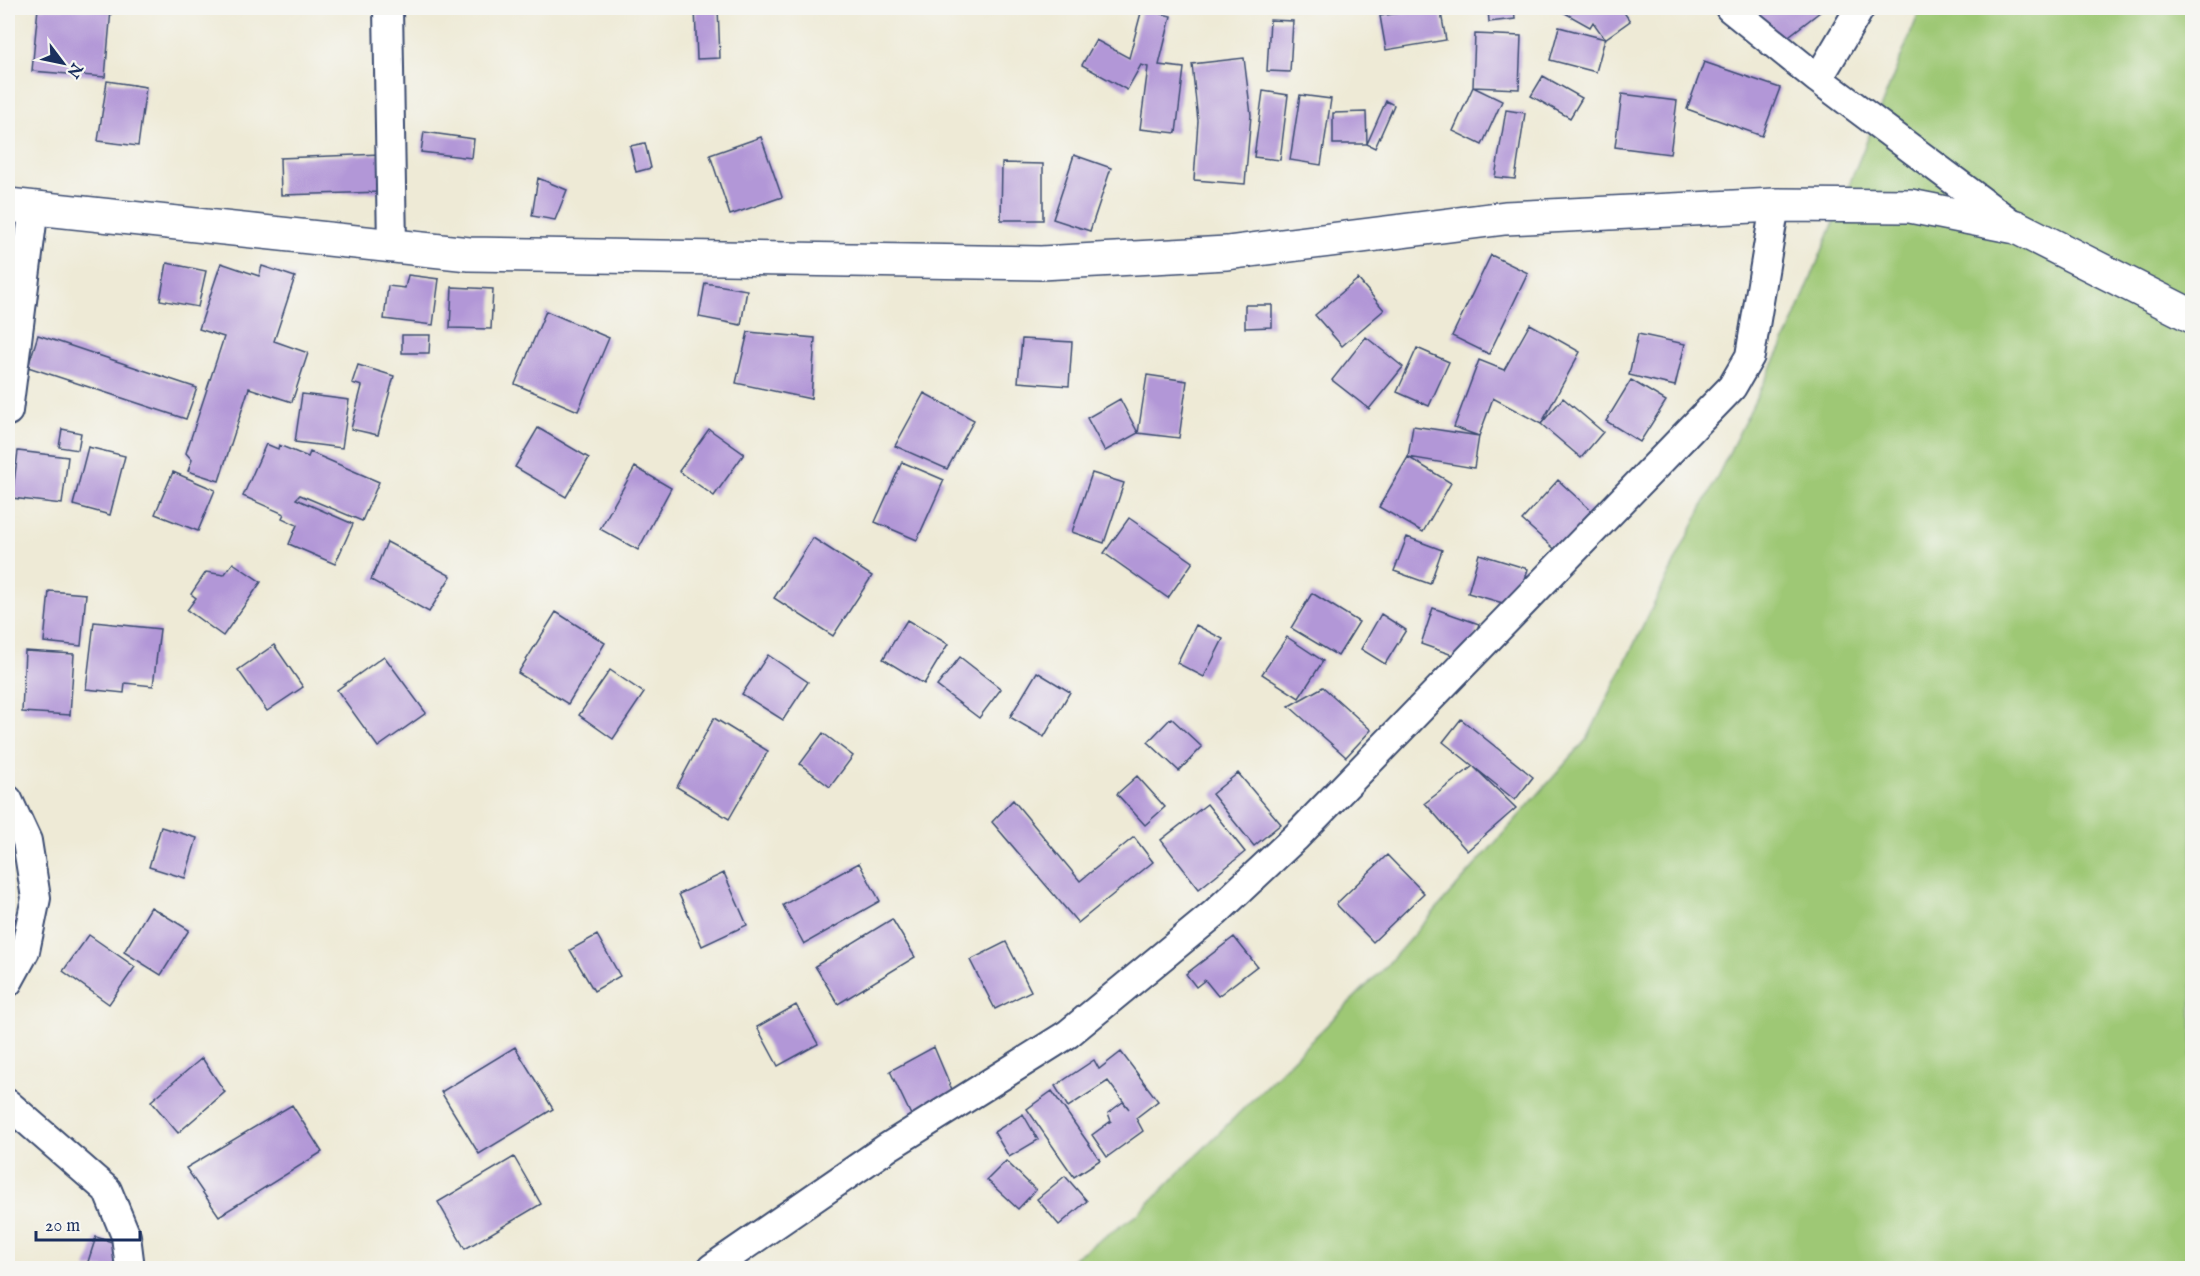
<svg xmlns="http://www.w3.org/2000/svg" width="2200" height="1276" viewBox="0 0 2200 1276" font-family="'IM FELL English',serif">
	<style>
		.green { fill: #9ec875; stroke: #5c7c6a; stroke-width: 1.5 }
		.building { fill: #b297d7 }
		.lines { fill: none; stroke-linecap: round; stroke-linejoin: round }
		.minor-casing { stroke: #3b4b70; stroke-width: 32 }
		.tertiary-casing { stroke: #3b4b70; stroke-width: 36 }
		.minor { stroke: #fff; stroke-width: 28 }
		.tertiary { stroke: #fff; stroke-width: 33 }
	</style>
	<rect width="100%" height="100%" fill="#f6f6f2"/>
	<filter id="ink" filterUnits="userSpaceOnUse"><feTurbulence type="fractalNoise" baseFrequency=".0167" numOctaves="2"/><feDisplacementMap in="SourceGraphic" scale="12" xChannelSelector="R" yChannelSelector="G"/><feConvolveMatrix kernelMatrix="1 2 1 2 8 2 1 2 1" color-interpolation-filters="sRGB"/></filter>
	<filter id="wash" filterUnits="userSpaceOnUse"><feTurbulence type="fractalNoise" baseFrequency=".008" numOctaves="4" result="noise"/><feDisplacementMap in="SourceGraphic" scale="24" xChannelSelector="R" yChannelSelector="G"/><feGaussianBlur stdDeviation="1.35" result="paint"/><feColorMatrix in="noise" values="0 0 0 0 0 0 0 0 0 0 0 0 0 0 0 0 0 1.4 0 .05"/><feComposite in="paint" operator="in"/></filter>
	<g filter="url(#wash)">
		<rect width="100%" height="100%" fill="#eeead6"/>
		<path class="green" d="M1921 8H2192V1268H1059L1138 1214 1386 966 1587 739 1789 332Z"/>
		<g id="blocks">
			<path class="building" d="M38 8 111 10 105 77 32 71Z
				M695 8H718L720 58 697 59Z
				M1430 8H1440L1446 40 1386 50 1380 16Z
				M1488 8H1514L1515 19 1489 22Z
				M1556 8H1621L1630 21 1605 39 1596 72 1550 60 1559 27 1605 39 1593 22 1590 27Z
				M1753 8H1825L1781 42Z
				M1142 9 1171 16 1159 65 1184 68 1176 133 1140 129 1148 67 1141 65 1127 90 1082 65 1096 40 1129 58Z
				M1270 20 1293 21 1290 72 1267 71Z
				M1475 34 1521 36 1519 89 1473 87 1502 101 1482 145 1453 131 1473 87Z
				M1244 58 1251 115 1245 184 1194 180 1198 121 1192 64Z
				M1704 62 1780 88 1762 136 1687 109Z
				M1543 76 1582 98 1570 118 1531 96Z
				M107 81 146 87 138 146 98 141Z
				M1263 91 1288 95 1280 160 1254 157Z
				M1622 94 1677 101 1670 154 1615 147Z
				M1300 95 1331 99 1321 165 1290 160Z
				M1386 101 1394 105 1375 148 1367 144H1333V113L1366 112 1367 144Z
				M1506 110 1525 113 1515 179 1495 177Z
				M424 132 474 139 472 158 421 152Z
				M761 137 782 197 730 215 710 155Z
				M645 143 651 168 636 172 630 146Z
				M381 154 382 192 281 195 280 158Z
				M1074 155 1111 168 1090 231 1053 219Z
				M1002 163 1043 164V220H1001Z
				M538 178 567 190 555 220 532 216Z
				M1491 255 1528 273 1489 354 1452 336Z
				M167 263 206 271 198 307 160 300Z
				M221 263 259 276 262 266 295 277 274 341 308 353 292 402 249 388 219 481 188 471 192 460 186 453 224 337 199 329Z
				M408 275 439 279 433 325 384 319 388 286 405 288Z
				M1358 279 1384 310 1342 346 1315 315Z
				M705 283 747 290 741 325 699 317Z
				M452 287 493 289 491 329 450 328Z
				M1245 305H1272V327L1245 328Z
				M546 311 609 338 578 411 515 384Z
				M1530 324 1580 352 1541 424 1493 398 1479 436 1454 427 1479 360 1504 370Z
				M748 332 815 338 811 399 736 383Z
				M1638 334 1685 344 1675 386 1629 375Z
				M38 335 197 388 186 419 28 367Z
				M402 335H430L429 353H402Z
				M1366 337 1403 367 1369 409 1332 380Z
				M1022 339 1072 342 1069 386 1018 382Z
				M1417 348 1449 362 1429 406 1397 392Z
				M358 365 394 376 378 435 351 429 362 386 352 383Z
				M1147 375 1187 381 1179 438 1138 433Z
				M1631 380 1666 401 1640 442 1606 421Z
				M924 393 974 420 947 469 895 446Z
				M302 394 349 400 342 448 295 442Z
				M1563 398 1603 432 1581 458 1541 424Z
				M1120 399 1138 433 1105 451 1087 418Z
				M1413 426 1479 436 1474 468 1408 457Z
				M538 428 589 458 566 497 515 467Z
				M62 429 81 433 78 450 59 447Z
				M709 429 744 454 714 496 679 471Z
				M266 444 278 449 279 445 308 457 310 452 379 482 362 521 300 495 296 499 353 524 335 564 289 544 297 525 282 518 284 514 243 496Z
				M88 447 125 456 110 515 73 505Z
				M18 451 68 457 62 504 12 498Z
				M1408 457 1451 483 1423 532 1379 507Z
				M902 462 944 480 917 540 875 522Z
				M635 467 671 488 638 550 600 529Z
				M173 472 215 490 198 531 155 514Z
				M1092 473 1124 483 1104 543 1072 532Z
				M1558 480 1596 515 1560 554 1522 520Z
				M1129 518 1193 562 1168 598 1104 553Z
				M1407 537 1442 550 1430 584 1394 571Z
				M813 538 872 576 833 636 774 598Z
				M387 542 451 576 429 612 371 580Z
				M1479 554 1528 569 1517 607 1468 593Z
				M233 563 261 582 223 636 187 610 196 598 191 594 206 572 224 575Z
				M49 591 86 594 81 646 44 642Z
				M1312 593 1359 622 1338 656 1291 628Z
				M1433 608 1479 624 1467 660 1421 644Z
				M556 612 605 643 568 704 518 673Z
				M1381 614 1406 630 1385 664 1361 649Z
				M907 620 948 644 924 684 883 659Z
				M94 622 160 629 153 686 125 683 124 693 86 689Z
				M1196 625 1223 639 1204 677 1177 663Z
				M1287 637 1323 661 1299 698 1262 674Z
				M274 645 303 687 267 711 238 670Z
				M25 651 74 654 70 715 22 712Z
				M768 655 808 682 783 720 742 694Z
				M384 656 426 713 378 747 337 690Z
				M960 657 1001 689 979 718 937 686Z
				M610 670 644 693 613 739 579 715Z
				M1037 672 1070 692 1044 737 1010 717Z
				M1323 687 1371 730 1346 757 1289 706Z
				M714 718 768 751 729 819 677 787Z
				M1171 718 1202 747 1179 771 1148 742Z
				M1461 719 1533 777 1515 800 1474 767 1516 808 1467 851 1425 803 1473 766 1443 742Z
				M823 733 853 756 830 787 800 764Z
				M1238 773 1281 824 1254 846 1212 794Z
				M1137 776 1165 807 1145 825 1117 794Z
				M1013 800 1080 881 1134 837 1153 862 1078 923 992 822Z
				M1207 804 1245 852 1199 889 1161 840Z
				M161 827 197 838 185 878 149 867Z
				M1387 855 1424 893 1373 942 1336 904Z
				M859 863 880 901 804 944 783 905Z
				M724 873 747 925 702 946 679 894Z
				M151 907 189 930 161 975 124 952Z
				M8 918 22 920 20 942 8 940Z
				M892 919 915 957 838 1004 815 966Z
				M89 935 135 967 109 1004 63 971Z
				M597 935 620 976 594 991 570 950Z
				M1234 937 1257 966 1218 996 1205 980 1196 987 1186 974Z
				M1006 942 1031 991 995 1009 970 960Z
				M796 1005 818 1044 778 1066 757 1027Z
				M515 1047 553 1109 479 1154 441 1092Z
				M934 1047 953 1092 911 1115 890 1071Z
				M1121 1052 1158 1101 1136 1118 1143 1131 1107 1157 1092 1135 1111 1121 1108 1113 1123 1102 1129 1109 1108 1081 1068 1107 1055 1086 1094 1060 1099 1069Z
				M202 1058 225 1092 178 1133 151 1101Z
				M1052 1091 1100 1160 1074 1177 1027 1109Z
				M292 1105 322 1152 219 1216 186 1168Z
				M1023 1114 1038 1140 1009 1157 994 1132Z
				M514 1157 541 1204 465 1249 438 1202Z
				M1006 1161 1036 1190 1018 1209 987 1180Z
				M1065 1176 1087 1201 1059 1225 1037 1199Z
				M96 1237 138 1250 132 1268H86Z"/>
		</g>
	</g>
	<g filter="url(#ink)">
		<use href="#blocks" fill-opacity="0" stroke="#3b4b70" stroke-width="1.5"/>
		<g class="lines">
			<defs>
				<path id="minor" d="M388 8 392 246
					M1730 8 1818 79 2016 227
					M1818 79 1860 8
					M8 411 34 207
					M8 800 27 841 36 898 25 951 8 982
					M8 1104 107 1190 126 1236 130 1268
					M712 1268 888 1147 1068 1034 1215 913 1296 837 1732 387 1750 356 1775 205"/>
				<path id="tertiary" d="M8 205 469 254 1041 263 1227 253 1505 218 1775 205 1910 206 2016 227 2192 316"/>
			</defs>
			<use href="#minor" class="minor-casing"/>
			<use href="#tertiary" class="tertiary-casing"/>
			<use href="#minor" class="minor"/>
			<use href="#tertiary" class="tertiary"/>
		</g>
	</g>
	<rect width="2200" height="1276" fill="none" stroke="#f6f6f2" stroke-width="30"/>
	<g transform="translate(63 63) rotate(122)" stroke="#f6f6f2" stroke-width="4.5" paint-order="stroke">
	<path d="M0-4.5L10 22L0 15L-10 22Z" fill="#1b2f5e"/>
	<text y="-9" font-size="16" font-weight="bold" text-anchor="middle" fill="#1b2f5e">N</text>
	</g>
	<path d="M36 1231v9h104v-9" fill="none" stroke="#1b2f5e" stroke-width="3"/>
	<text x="45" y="1231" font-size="18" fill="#1b2f5e" stroke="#f6f6f2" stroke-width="4.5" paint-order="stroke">20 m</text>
</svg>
